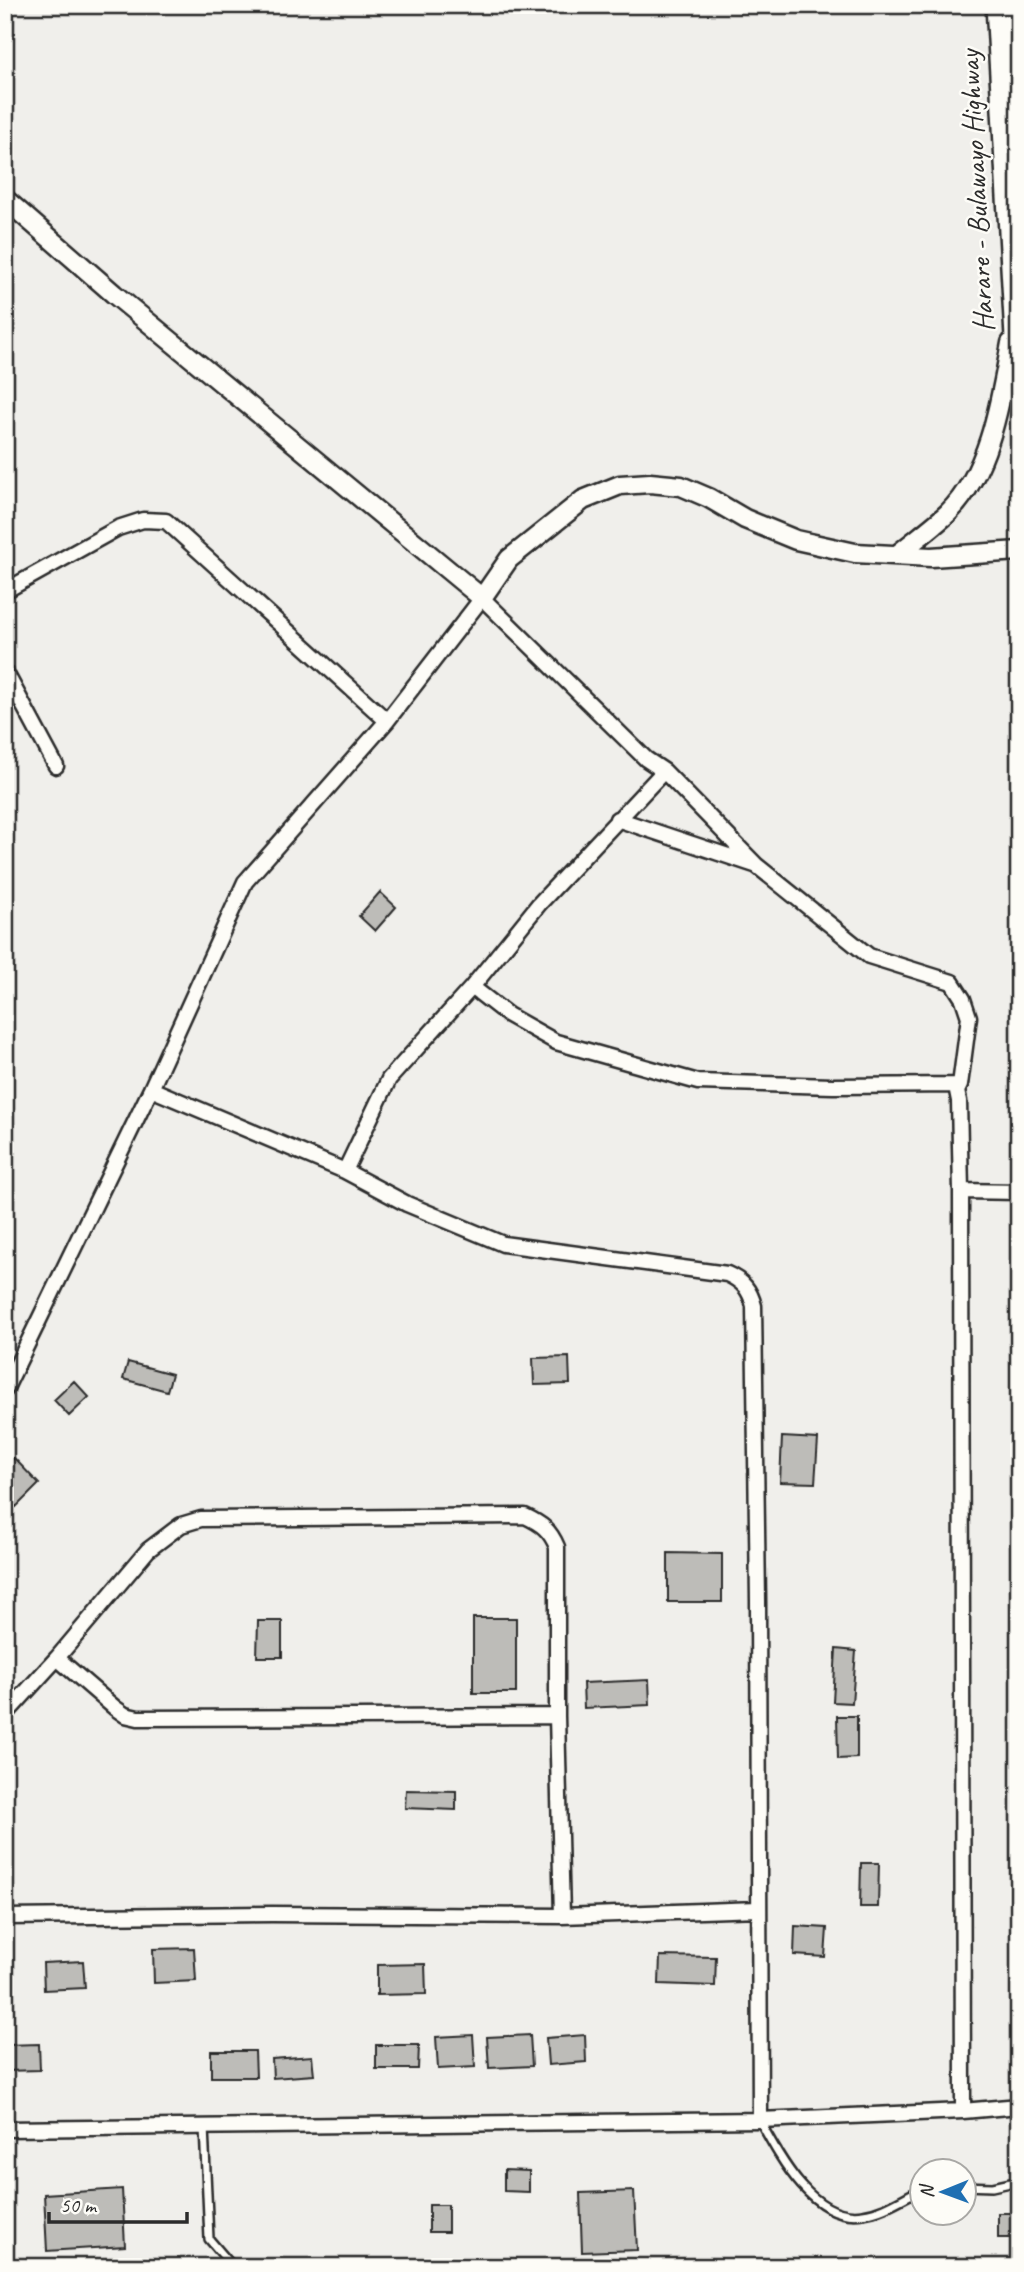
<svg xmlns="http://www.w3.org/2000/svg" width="1024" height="2272" viewBox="0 0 1024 2272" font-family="Caveat,sans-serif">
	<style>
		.building { fill: #bdbcb8; stroke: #2b2b2b; stroke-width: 2 }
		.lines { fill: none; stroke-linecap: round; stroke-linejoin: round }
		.service-casing { stroke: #2b2b2b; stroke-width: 12 }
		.minor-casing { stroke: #2b2b2b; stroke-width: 19 }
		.tertiary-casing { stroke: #2b2b2b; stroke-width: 23 }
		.trunk-casing { stroke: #2b2b2b; stroke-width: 28 }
		.service { stroke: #fdfcf7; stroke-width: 7 }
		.minor { stroke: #fdfcf7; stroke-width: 14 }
		.tertiary { stroke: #fdfcf7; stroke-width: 18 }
		.trunk { stroke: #fdfcf7; stroke-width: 23 }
		.labels { text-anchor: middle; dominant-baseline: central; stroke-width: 5; stroke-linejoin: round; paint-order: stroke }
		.street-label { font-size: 30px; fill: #2b2b2b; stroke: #fdfcf7 }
	</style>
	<rect width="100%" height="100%" fill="#f0efeb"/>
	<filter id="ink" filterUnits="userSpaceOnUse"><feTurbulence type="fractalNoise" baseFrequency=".0143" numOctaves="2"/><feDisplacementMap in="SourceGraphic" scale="14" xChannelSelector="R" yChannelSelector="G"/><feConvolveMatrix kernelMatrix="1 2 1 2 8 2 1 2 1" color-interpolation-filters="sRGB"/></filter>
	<g filter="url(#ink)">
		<path class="building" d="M380 892 396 907 375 931 359 916Z
			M569 1357 570 1384 534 1385 533 1358Z
			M128 1362 172 1374 167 1391 123 1379Z
			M74 1381 89 1397 69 1416 54 1400Z
			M782 1437 818 1439 815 1483 780 1482Z
			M14 1458 39 1484 16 1507 5 1496V1467Z
			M668 1553 722 1554V1602H668Z
			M473 1618H516V1693H473Z
			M258 1621H282V1657H257Z
			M836 1649 856 1651 852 1703 833 1702Z
			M649 1680 650 1705 584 1708 583 1683Z
			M837 1716H857V1758L838 1759Z
			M406 1790 456 1791V1810L405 1808Z
			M861 1863H879L878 1907H860Z
			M795 1926 827 1928 825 1957 794 1955Z
			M194 1948 196 1981 154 1983 153 1949Z
			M660 1956 716 1957 715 1986 659 1984Z
			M83 1961 85 1988 44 1990 43 1963Z
			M425 1964 426 1994 377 1995V1965Z
			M473 2035 475 2067 438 2069 436 2037Z
			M530 2035 532 2066 489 2068 487 2037Z
			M585 2035 586 2062 548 2065 546 2038Z
			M39 2044 40 2070 5 2071V2045Z
			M376 2045H419L418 2069H376Z
			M211 2051H255L256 2077H211Z
			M312 2056 314 2075 273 2078 272 2059Z
			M504 2170 529 2171V2192L504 2191Z
			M122 2189 125 2246 47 2251 44 2194Z
			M634 2191 637 2250 582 2252 580 2193Z
			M429 2205H448V2232H429Z
			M998 2213H1019V2238H998Z
			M434 2259H452V2267H434Z"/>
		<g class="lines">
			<defs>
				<path id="service" d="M760 2121C779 2156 813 2222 863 2214 885 2211 902 2198 922 2189
					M204 2127 209 2239 233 2267
					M964 2186 992 2187 1019 2181"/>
				<path id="minor" d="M5 591 118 528 143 520 166 521 387 721
					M5 671 56 766
					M617 819 755 865
					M472 987 508 1015 556 1042 698 1082 833 1086 960 1085
					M151 1089 345 1171 407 1204 503 1244 727 1274C743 1281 750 1290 754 1306L758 1601 760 2120
					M345 1171 389 1079 472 987 539 904 664 771
					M961 1191 1019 1192
					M5 1390 151 1089 245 882 387 721 482 598 646 759 664 771 756 865 869 956 952 982 963 999 969 1017 960 1085 957 1091 959 1101 961 1191 963 2111
					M57 1658 115 1708 125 1715 138 1718 557 1716
					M5 1715 57 1658 148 1550 181 1525 201 1519 525 1516C542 1524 550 1530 557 1547V1716L562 1916
					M5 1917 272 1914 562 1916 758 1909
					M5 2129 760 2120 963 2111 1019 2106"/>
				<path id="tertiary" d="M5 199 114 294 482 598 509 559 583 500 620 485 650 483 681 486 709 498 745 519 796 540 855 553 931 557 1019 551
					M898 554C915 540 933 527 948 513 990 472 1001 398 1011 343"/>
				<path id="trunk" d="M998 5 1019 372"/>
			</defs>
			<use href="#service" class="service-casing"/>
			<use href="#minor" class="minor-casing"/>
			<use href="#tertiary" class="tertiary-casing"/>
			<use href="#trunk" class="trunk-casing"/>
			<use href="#service" class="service"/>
			<use href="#minor" class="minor"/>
			<use href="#tertiary" class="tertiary"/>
			<use href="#trunk" class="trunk"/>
		</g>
	</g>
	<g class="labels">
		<g class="street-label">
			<text transform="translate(976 191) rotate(-93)">Harare - Bulawayo Highway</text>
		</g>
	</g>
	<rect width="1024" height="2272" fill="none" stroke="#fdfcf7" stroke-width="28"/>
	<rect x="14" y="14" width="996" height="2244" fill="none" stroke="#2b2b2b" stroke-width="2.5" filter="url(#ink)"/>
	<g transform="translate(943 2192) rotate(269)"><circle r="33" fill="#fdfcf7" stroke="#a9a8a5" stroke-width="2"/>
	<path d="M0-5L12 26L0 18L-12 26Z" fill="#1f6fb2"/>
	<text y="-10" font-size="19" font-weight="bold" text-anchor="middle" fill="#2b2b2b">N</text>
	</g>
	<path d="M49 2212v10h138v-10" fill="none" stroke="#2b2b2b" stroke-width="3.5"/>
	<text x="60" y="2212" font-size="21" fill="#2b2b2b" stroke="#fdfcf7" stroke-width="5" paint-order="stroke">50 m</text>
</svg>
